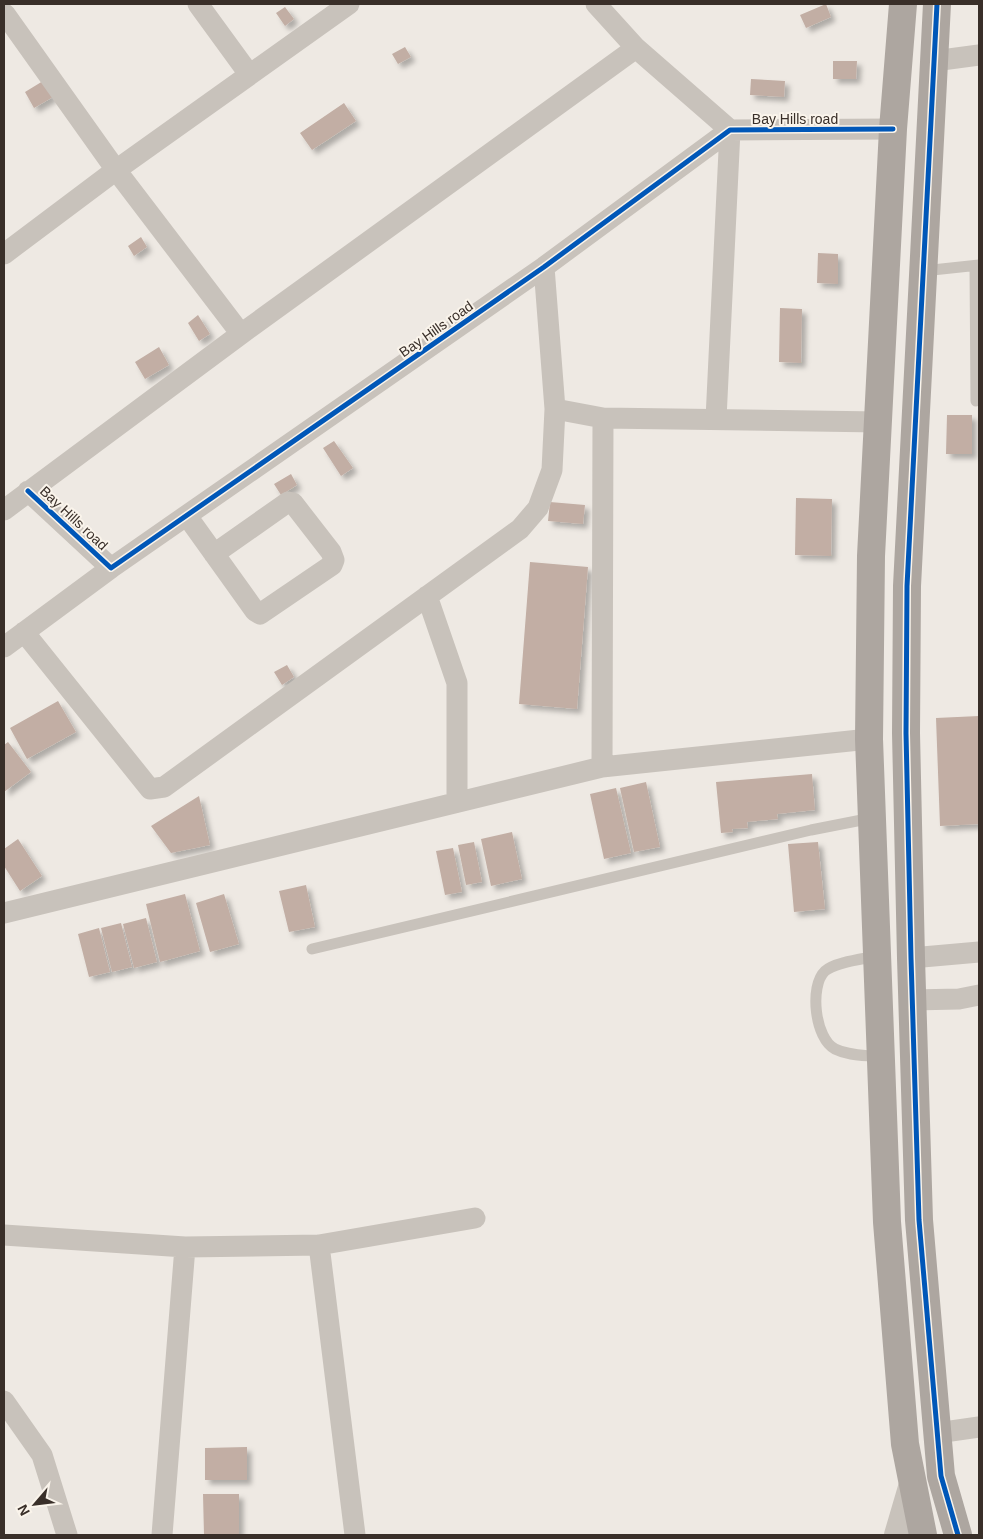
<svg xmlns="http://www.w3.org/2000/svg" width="983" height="1539" viewBox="0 0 983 1539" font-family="Arial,sans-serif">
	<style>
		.building { fill: #c2aea4; filter: url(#shadow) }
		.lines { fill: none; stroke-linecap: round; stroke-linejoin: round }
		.service { stroke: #c8c2bb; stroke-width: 11 }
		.minor { stroke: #c8c2bb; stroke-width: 21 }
		.tertiary { stroke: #c8c2bb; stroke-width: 26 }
		.primary { stroke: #ada6a0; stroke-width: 28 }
		.cycleway-casing { stroke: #faf4eb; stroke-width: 8 }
		.cycleway { stroke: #0057b8; stroke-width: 5 }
		.labels { text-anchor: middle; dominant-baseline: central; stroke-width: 4; stroke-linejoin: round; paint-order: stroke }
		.street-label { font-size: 14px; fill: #392f29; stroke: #faf4eb }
	</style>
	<defs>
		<filter id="shadow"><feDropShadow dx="4.5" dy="4.5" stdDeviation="2.5" flood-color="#0004"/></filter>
	</defs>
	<rect width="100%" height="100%" fill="#eee9e3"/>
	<path class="building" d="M826 4 831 17 806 28 800 15Z
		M285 7 294 19 285 26 276 13Z
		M405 47 411 57 398 64 392 54Z
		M833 61H857L856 79H833Z
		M751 79 785 81 784 97 750 95Z
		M43 81 53 97 34 108 25 92Z
		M344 103 356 121 312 150 300 133Z
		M141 237 147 247 134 256 128 246Z
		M818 253 838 254V284L817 283Z
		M780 308 802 309 801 363 779 362Z
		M198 315 210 334 199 341 188 323Z
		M159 347 169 365 145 379 135 362Z
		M947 415H972V454H946Z
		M334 441 353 468 341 476 323 448Z
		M291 474 297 485 281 495 274 484Z
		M796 498 832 499 831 556 795 555Z
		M550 502 585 505 583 524 548 521Z
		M530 562 588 567 577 709 519 704Z
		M287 665 294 677 282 685 274 672Z
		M58 701 76 732 27 759 10 728Z
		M979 716V824L940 826 936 718Z
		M8 742 31 772 4 792V745Z
		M812 774 815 810 777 814 778 819 747 822 748 828 732 829 733 832 721 833 716 782Z
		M646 782 660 847 634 852 620 788Z
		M616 788 631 853 604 859 590 794Z
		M199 796 210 845 171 853 151 826Z
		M512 832 522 879 491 886 481 839Z
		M18 839 42 876 20 891 4 866V849Z
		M474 842 482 882 466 885 458 845Z
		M818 842 825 909 794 912 788 844Z
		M453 848 462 892 445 895 436 851Z
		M306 885 315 927 289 932 279 891Z
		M185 894 200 951 160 962 146 904Z
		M224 894 239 944 210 952 196 903Z
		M146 918 157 962 134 968 123 924Z
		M121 923 132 967 112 972 101 928Z
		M99 928 110 972 89 977 78 934Z
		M247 1447V1480H205V1448Z
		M203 1494H239V1535H204Z"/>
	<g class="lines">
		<path class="service" d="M975 266 976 401
			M923 271 979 265
			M312 949 811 830 872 818
			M877 956C863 959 835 962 825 971 809 986 815 1039 835 1049 849 1056 865 1055 880 1057"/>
		<path class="minor" d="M198 4 249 74
			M596 4 636 48 730 130
			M5 14 116 170 241 334
			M934 61 979 55
			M4 254 116 170 349 4
			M544 267 555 409 603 418 879 422
			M716 419 730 130
			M28 491 111 568 544 267 730 130 893 129
			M4 510 241 334 636 48
			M187 516 255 611 260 614 332 565 334 560 331 552 293 503 288 502 214 554
			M427 596 457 683V802
			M24 632 150 789 164 787 520 529 538 508 552 470 555 409
			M4 647 111 568
			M602 767 603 418
			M4 913 602 767 869 739
			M911 958 979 952
			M912 1000 959 999 979 995
			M4 1235 185 1247 319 1245 475 1218
			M319 1245 355 1535
			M4 1401 42 1455 67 1535
			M937 1433 979 1427
			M162 1535 185 1247"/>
		<path class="tertiary" d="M897 1535 912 1484"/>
		<path class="primary" d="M903 4 893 129 871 556 869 739 887 1222 905 1444 923 1535
			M937 4 907 586 906 733 911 958 919 1220 941 1476 958 1535"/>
		<defs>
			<path id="cycleway" d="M937 4 907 586 906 733 911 958 919 1220 941 1476 958 1535
				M28 491 111 568 544 267 730 130 893 129"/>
		</defs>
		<use href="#cycleway" class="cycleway-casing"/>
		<use href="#cycleway" class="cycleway"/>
	</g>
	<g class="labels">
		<g class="street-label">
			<text x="795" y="119">Bay Hills road</text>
			<text transform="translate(436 329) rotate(-35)">Bay Hills road</text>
			<text transform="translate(74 518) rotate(43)">Bay Hills road</text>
		</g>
	</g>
	<rect width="983" height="1539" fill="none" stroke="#392f29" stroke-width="10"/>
	<g transform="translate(35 1504) rotate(242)" stroke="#faf4eb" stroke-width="4" paint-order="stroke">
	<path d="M0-4L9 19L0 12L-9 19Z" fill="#392f29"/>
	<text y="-8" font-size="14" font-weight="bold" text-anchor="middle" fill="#392f29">N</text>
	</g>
</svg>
